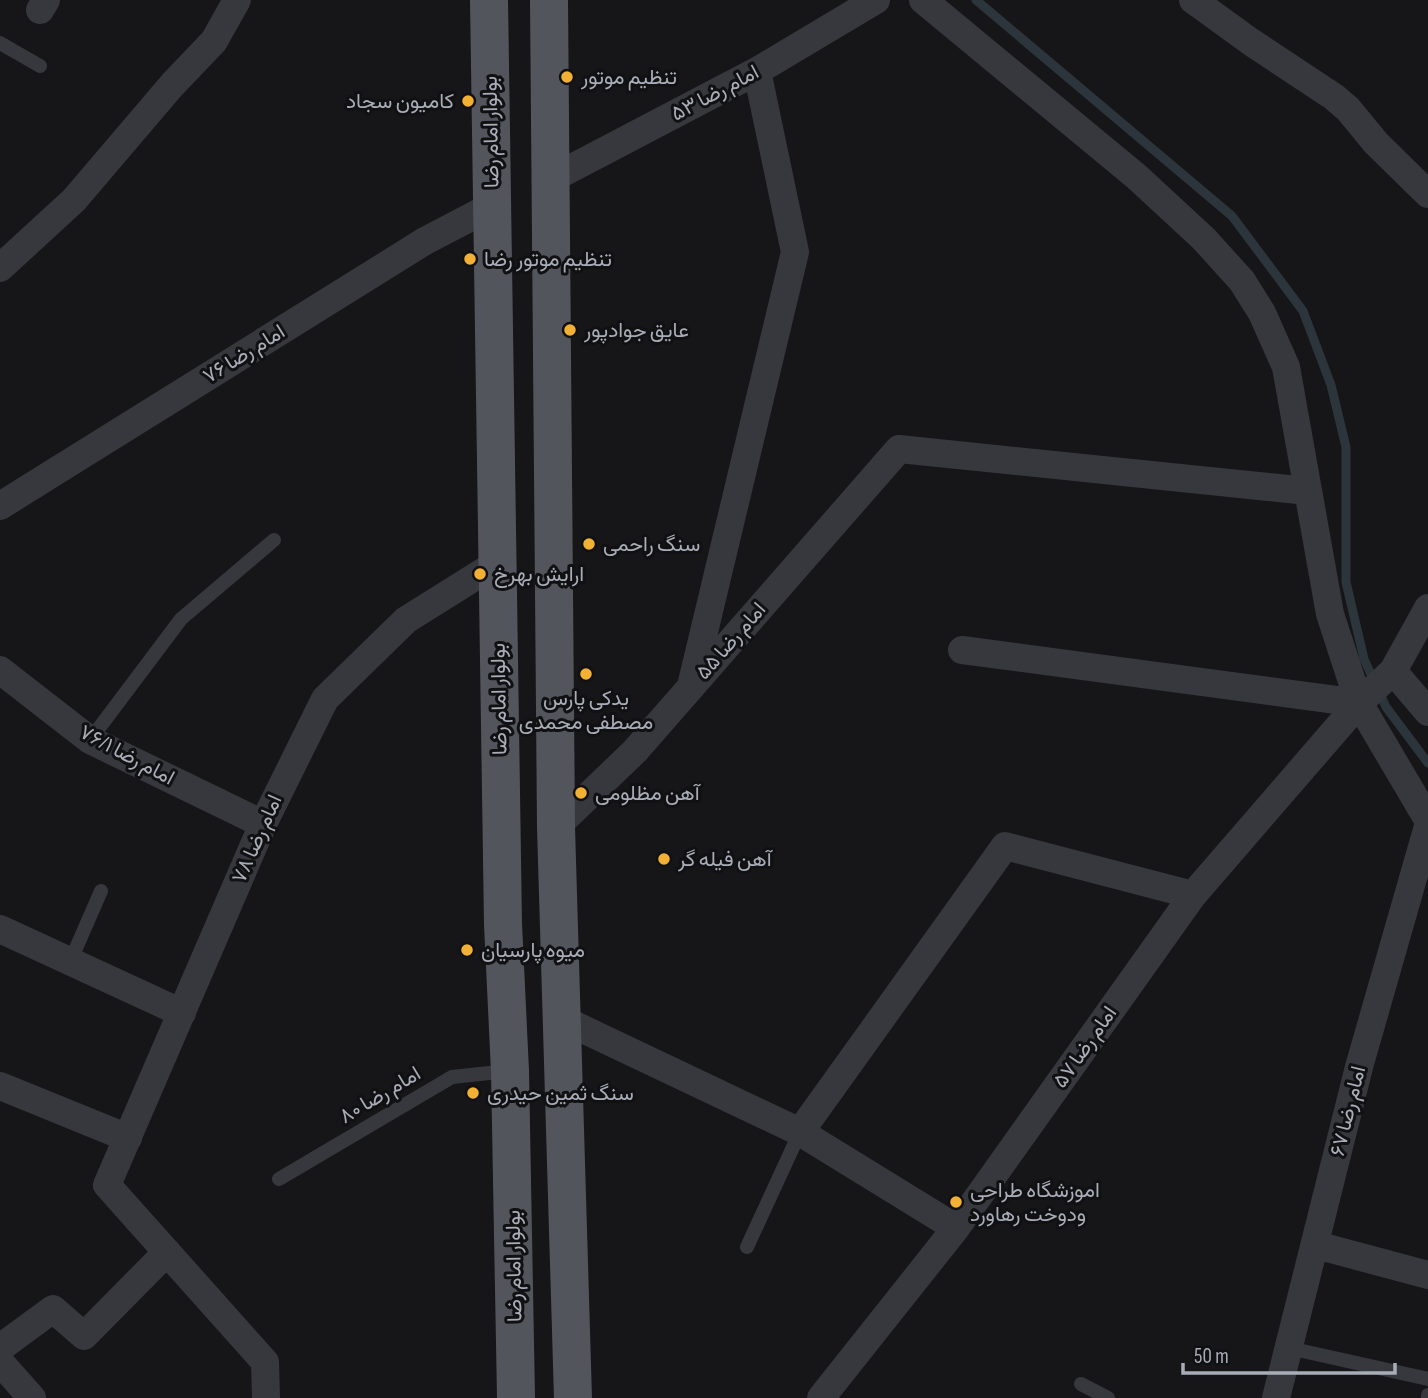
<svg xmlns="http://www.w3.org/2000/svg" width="1428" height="1398" viewBox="0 0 1428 1398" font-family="'Sofia Sans Condensed',Vazirmatn,sans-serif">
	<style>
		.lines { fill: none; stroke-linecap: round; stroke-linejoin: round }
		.stream { stroke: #2c353c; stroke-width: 9 }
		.lane { stroke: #37383d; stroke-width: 14 }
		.street { stroke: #37383d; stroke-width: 28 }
		.primary { stroke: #53555c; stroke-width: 38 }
		.poi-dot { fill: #f2b134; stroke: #111113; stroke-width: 2.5 }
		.labels { text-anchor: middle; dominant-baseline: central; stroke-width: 6; stroke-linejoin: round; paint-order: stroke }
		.poi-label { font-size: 21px; fill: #a8adb8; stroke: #111113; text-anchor: start }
		.street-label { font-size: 21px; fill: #a8adb8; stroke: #111113 }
	</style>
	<rect width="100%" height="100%" fill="#161618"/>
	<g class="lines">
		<path class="stream" d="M976 0 1232 216 1303 311 1331 385 1346 447V582L1364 659 1386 707 1428 763"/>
		<path class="lane" d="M0 43 40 66
			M90 740 181 619 274 540
			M70 962 101 891
			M279 1179 452 1077 508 1071
			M747 1247 800 1132
			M1289 1348 1428 1379
			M1081 1384 1108 1398
			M1428 1398V1395"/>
		<path class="street" d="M923 0 1137 177 1204 239 1242 281 1262 313 1286 367 1330 614 1359 703 1428 820
			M1193 0 1251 42 1334 97 1348 109 1376 143 1428 194
			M40 10 46 0
			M551 179 757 71 876 0
			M0 268 74 200 172 85 214 41 237 0
			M0 506 425 241 492 206
			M962 650 1359 703
			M0 670 90 740 263 824
			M1393 671 1428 712
			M692 682 795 252 757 71
			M556 827 635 751 899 449 1308 491
			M0 929 182 1013
			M564 1020 800 1132 956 1228
			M0 1086 128 1138
			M800 1132 1005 846 1193 895
			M1316 1245 1428 1275
			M0 1348 53 1309 84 1336 167 1252
			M0 1362 32 1398
			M266 1398 265 1362 107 1185 263 824 325 699 406 620 497 563
			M821 1398 956 1228 1193 895 1359 703 1393 671 1428 608
			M1276 1398 1359 1067 1428 826"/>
		<path class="primary" d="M489 0 503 924 510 1071 516 1398
			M549 0 556 827 573 1398"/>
	</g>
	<g class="poi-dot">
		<circle cx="567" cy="77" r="7"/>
		<circle cx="468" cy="101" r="7"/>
		<circle cx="470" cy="259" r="7"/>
		<circle cx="570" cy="330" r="7"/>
		<circle cx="589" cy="544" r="7"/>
		<circle cx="480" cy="574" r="7"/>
		<circle cx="586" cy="674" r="7"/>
		<circle cx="581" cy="793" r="7"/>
		<circle cx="664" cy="859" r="7"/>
		<circle cx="467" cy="950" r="7"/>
		<circle cx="473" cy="1093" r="7"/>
		<circle cx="956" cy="1202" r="7"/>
	</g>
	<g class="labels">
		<g class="poi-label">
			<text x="581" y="77">تنظیم موتور</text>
			<text x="454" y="101" text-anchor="end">کامیون سجاد</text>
			<text x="484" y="259">تنظیم موتور رضا</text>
			<text x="584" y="330">عایق جوادپور</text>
			<text x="603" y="544">سنگ راحمی</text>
			<text x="494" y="574">ارایش بهرخ</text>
			<text x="586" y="698" text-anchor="middle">یدکی پارس<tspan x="586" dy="24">مصطفی محمدی</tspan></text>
			<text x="595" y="793">آهن مظلومی</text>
			<text x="678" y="859">آهن فیله گر</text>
			<text x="481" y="950">میوه پارسیان</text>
			<text x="487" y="1093">سنگ ثمین حیدری</text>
			<text x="970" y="1190">اموزشگاه طراحی<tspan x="970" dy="24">ودوخت رهاورد</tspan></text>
		</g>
		<g class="street-label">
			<text transform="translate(715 93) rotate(-28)">امام رضا ۵۳</text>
			<text transform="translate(491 132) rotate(-91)">بولوار امام رضا</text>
			<text transform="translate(244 354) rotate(-32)">امام رضا ۷۶</text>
			<text transform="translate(731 641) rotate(-49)">امام رضا ۵۵</text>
			<text transform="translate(499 699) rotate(-91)">بولوار امام رضا</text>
			<text transform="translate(127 755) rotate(28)">امام رضا ۷۶/۱</text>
			<text transform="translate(257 839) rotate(-66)">امام رضا ۷۸</text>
			<text transform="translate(1085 1047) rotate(-55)">امام رضا ۵۷</text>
			<text transform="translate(380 1095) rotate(-31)">امام رضا ۸۰</text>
			<text transform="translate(1348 1111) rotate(-76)">امام رضا ۶۷</text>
			<text transform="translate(514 1266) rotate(-91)">بولوار امام رضا</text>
		</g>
	</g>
	<path d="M1183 1363v10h212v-10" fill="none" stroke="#a8adb8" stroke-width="3.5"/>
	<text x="1194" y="1363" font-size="21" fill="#a8adb8" stroke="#111113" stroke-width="5" paint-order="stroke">50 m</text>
</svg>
